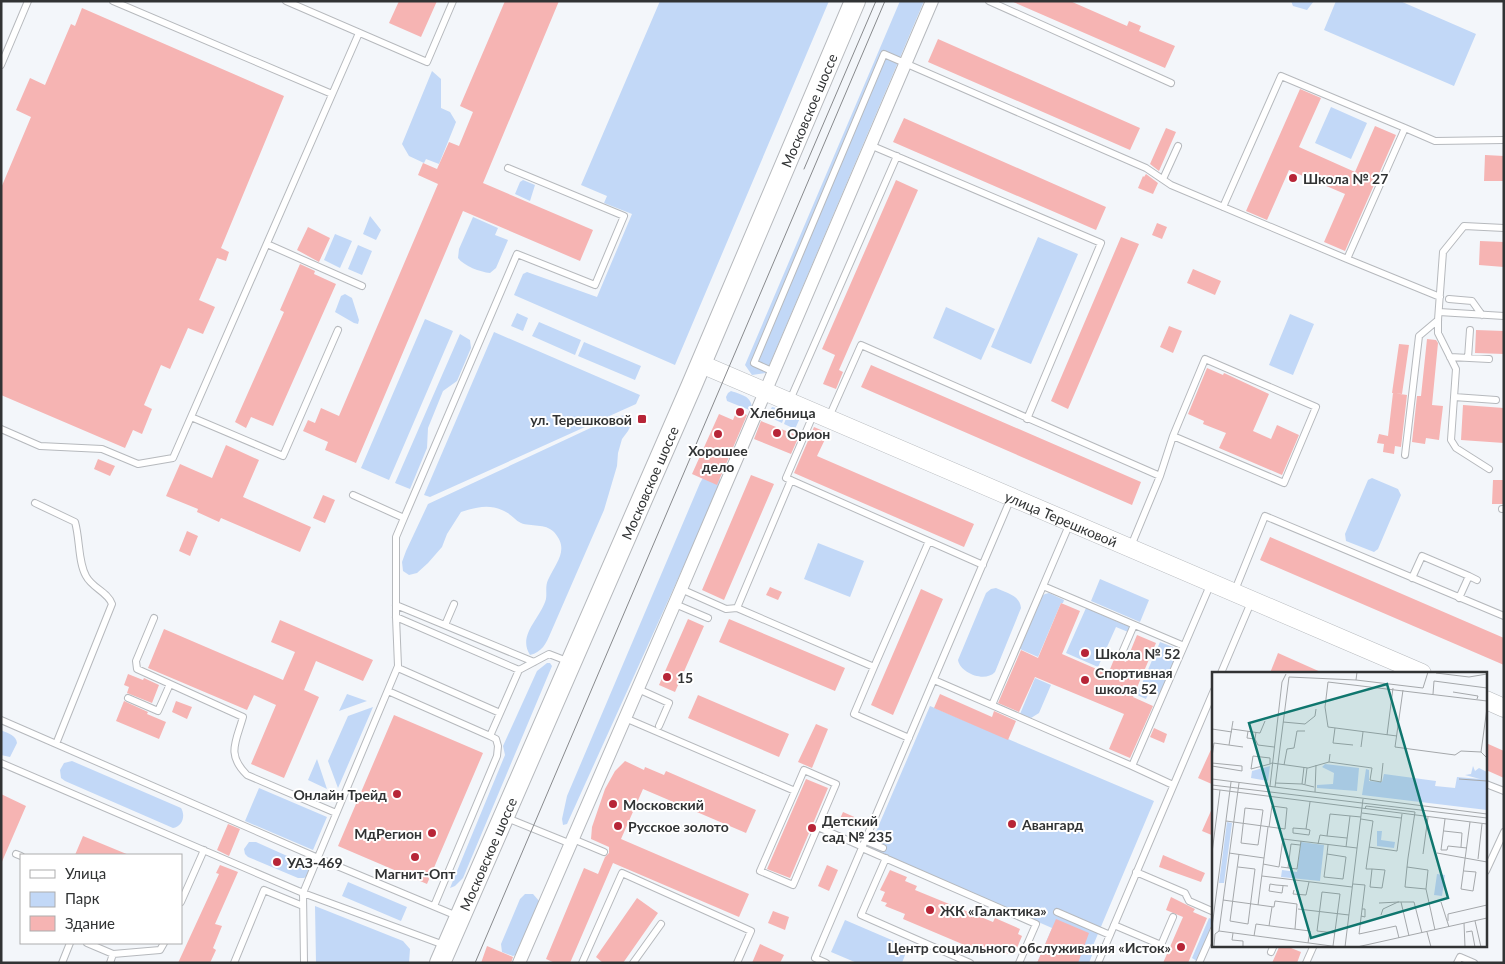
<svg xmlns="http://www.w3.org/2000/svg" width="1505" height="964" viewBox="0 0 1505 964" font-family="Lato,sans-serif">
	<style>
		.green { fill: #c2d8f7 }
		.building { fill: #f6b4b3 }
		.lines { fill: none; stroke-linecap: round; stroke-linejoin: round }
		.lane-casing { stroke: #b6b9bd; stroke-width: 8 }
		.street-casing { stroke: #b6b9bd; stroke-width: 14 }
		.secondary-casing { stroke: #b6b9bd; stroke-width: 19 }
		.primary-casing { stroke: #b6b9bd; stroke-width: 22 }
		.lane { stroke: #fff; stroke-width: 6 }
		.street { stroke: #fff; stroke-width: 12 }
		.secondary { stroke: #fff; stroke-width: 18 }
		.primary { stroke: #fff; stroke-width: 20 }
		.tram { stroke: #888a8d; stroke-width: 1 }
		.poi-dot { fill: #b72537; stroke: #fff; stroke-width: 2 }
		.labels { text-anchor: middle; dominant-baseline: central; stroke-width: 4; stroke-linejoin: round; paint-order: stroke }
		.street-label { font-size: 14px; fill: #313334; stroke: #fff }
		.poi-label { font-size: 14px; font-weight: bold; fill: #313334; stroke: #fff; text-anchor: start }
		.inset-road { fill: none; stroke: #a5a8ab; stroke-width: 1 }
		.view { fill: #0f766e; fill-opacity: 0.15; stroke: #0f766e; stroke-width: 2.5 }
		.inset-edge { fill: none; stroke: #313334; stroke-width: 2.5 }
	</style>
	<rect width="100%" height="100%" fill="#f3f6fa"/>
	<path class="green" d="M660 1H829L675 365 514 295 523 274 527 272 597 297 632 214 604 203 607 196 581 185Z
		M900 1H924L766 373 752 375 745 365Z
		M1291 1H1314L1307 10 1293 6Z
		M1336 1H1400L1476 34 1454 86 1324 30Z
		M432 71 441 79V108L450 112 456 122 439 164 426 159 424 163 409 156 402 144Z
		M1331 107 1367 123 1351 159 1315 143Z
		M523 180 535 185 530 201 515 194 520 182Z
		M370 216 381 230 376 240 363 234Z
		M473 217 498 228 495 235 508 240 496 268 490 273C480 272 464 266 458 258L459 249Z
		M335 234 352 241 340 268 324 260Z
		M1038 237 1078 254 1031 364 991 347Z
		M358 245 372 251 362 275 348 269Z
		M345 294 352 298 359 320 358 324 354 323 335 312 341 296Z
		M946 307 995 329 981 360 933 338Z
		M517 313 528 318 523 331 511 326Z
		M1290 314 1314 324 1293 375 1269 365Z
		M425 319 453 331 389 480 361 468Z
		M539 322 581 340 575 355 532 336Z
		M494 332 640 395 636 404 430 497 424 495Z
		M460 334 470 340 471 348 457 381 443 391 428 428 427 448 410 489 395 483Z
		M584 342 641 366 635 380 578 356Z
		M731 391C743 395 753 397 752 411L727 401 726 397 728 393Z
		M772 407 776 408 786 412 782 423 767 416Z
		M788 413 800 418 795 429 784 424Z
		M626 415 631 418 632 423 628 431 622 439 618 453 617 466 604 510 551 632C546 644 542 652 530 655 517 635 541 618 546 599 547 593 545 586 548 580 556 562 570 550 554 532 545 523 531 527 521 523 515 520 512 515 506 512 490 503 477 507 461 512L447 534 442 547 428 563 417 573 409 575 403 571 402 562 406 551 428 504 614 417Z
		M718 475 721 482 719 488 567 824 563 825 562 819 567 796 700 483 704 476Z
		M1372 478 1398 489 1401 495 1378 549 1374 552 1346 541 1345 534 1368 480Z
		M818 543 864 561 850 597 804 579Z
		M1100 579 1149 600 1140 622 1091 601Z
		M996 588C1006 593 1020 595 1021 608L995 672C985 683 960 673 958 660L986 593 991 589Z
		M1049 593 1064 600 1063 603H1061L1038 657 1020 649 1042 596 1045 594Z
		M1086 608 1130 627 1128 632 1116 627 1098 667 1066 653Z
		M1160 642 1173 647 1178 655 1160 697 1149 692 1146 699 1137 695Z
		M547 663H550L552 666 463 878 455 886 450 888 505 755 503 746 537 671Z
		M1035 678 1051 685 1039 713 1031 718 1020 714Z
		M347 694 367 701 339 711Z
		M930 706 1154 801 1092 948 1094 950 1089 963H1037L1052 928 869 848Z
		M373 707 338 788 328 761 348 716Z
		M1 730C9 734 16 735 17 743L10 757 1 755Z
		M317 759 327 789 308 780Z
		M72 761 181 808C186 816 182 827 173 828L65 781 61 778 60 770 64 763Z
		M259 788 327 817 313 850 245 821Z
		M249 842H256L305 864 309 869 307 876 304 878H298L248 857 245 854 244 849Z
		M348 882 407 907 401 921 342 896Z
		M525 894H533L540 902 518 954 513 956 502 952 501 944 520 899Z
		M315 906 403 941 410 949 409 963H316Z
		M1209 918 1214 920V923L1197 961 1192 958Z
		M845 920 908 947 902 963H857L831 952Z"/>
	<path class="building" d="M399 1H437L421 37 389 23Z
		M505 1H559L483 183 593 230 580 261 463 211 356 463 325 450 328 442 303 431 308 420 315 423 321 408 339 416 438 184 418 175 423 163 437 169 449 142 459 146 473 112 460 106Z
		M1011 1H1070L1127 26 1129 21 1141 26 1139 31 1175 46 1165 68Z
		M82 8 284 96 221 248 229 252 226 261 217 258 199 300 215 307 203 334 188 328 170 369 161 365 144 405 152 409 142 434 133 430 125 448 1 395V188L31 117 16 110 30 78 45 85 71 24 75 26Z
		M938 39 1140 128 1130 150 928 62Z
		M1300 89 1321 98 1299 147 1355 172 1375 126 1396 135 1345 251 1324 242 1345 194 1289 170 1267 220 1246 211Z
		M904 118 1106 207 1096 230 893 142Z
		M1166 128 1176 132 1159 171 1150 164Z
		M1485 155 1504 156V181H1484Z
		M1146 174 1158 183 1153 194 1138 188 1143 176 1144 177Z
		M896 180 918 190 839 370 843 372 836 389 823 384 835 355 822 349Z
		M1157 223 1167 227 1162 239 1152 235Z
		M308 227 330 238 319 262 297 250Z
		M1121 237 1139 244 1068 409 1051 401Z
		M1480 241 1504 242V267L1479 265Z
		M300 264 315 271 314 274 336 284 273 426 251 417 246 428 235 422 284 312 280 310Z
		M1193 269 1221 281 1215 295 1187 283Z
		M1169 326 1182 331 1173 353 1160 347Z
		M1476 330 1504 331V354L1475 353Z
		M1427 339 1436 340 1438 343 1432 405 1443 406 1439 440 1426 438 1425 444 1412 442 1417 396H1421Z
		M1399 344 1409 345 1402 394 1392 393Z
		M871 365 1141 482 1132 505 861 387Z
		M1207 368 1223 375 1224 373 1269 394 1253 431 1271 439 1277 425 1299 435 1282 475 1219 448 1226 433 1203 424 1204 421 1188 414Z
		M1393 393 1407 395 1401 447 1395 446 1394 454 1383 452 1384 444 1377 443 1379 434 1388 436Z
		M1463 405 1504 408V443L1461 440Z
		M737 410 747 415 717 485 692 474 719 414 733 420Z
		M761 421 799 436 791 454 754 439Z
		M814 427 828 433 817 456 974 524 964 547 794 473Z
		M226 445 259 460 243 497 311 527 300 552 221 518 219 522 197 512 198 509 166 496 180 464 212 478Z
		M98 459 115 466 110 476 94 469Z
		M751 475 774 484 724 600 702 590Z
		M1493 480H1504V504H1492Z
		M323 495 335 500 325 523 313 518Z
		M187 531 198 536 190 556 179 551Z
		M1270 537 1504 638V665L1260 560Z
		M770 587 782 592 778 600 766 595Z
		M921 589 943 599 893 715 871 705Z
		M1061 603 1080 611 1062 654 1108 674 1115 657 1126 662 1137 635 1156 643 1133 697 1153 706 1130 758 1109 749 1124 714 1035 677 1019 712 998 703 1021 650 1038 658Z
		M688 619 704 626 675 692 659 685Z
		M729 619 845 668 835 691 719 642Z
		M280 620 373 660 363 681 316 661 304 690 319 697 284 778 251 764 276 705 254 695 247 710 148 668 164 629 283 680 295 652 271 642Z
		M1278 653 1323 673H1270Z
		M128 674 143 680 144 678 159 685 152 703 127 693 129 687 124 685Z
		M940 694 992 717 994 711 1016 721 1008 740 934 708Z
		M698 695 789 734 779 757 688 718Z
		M124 701 148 712 147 714 166 722 159 739 116 721Z
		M176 701 192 707 187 719 172 712Z
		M394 715 483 753 427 884 338 846Z
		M816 724 828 729 812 768 798 762Z
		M1154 728 1167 734 1164 743 1150 737Z
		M1214 743V785L1198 778Z
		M1486 743 1504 751V778L1486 770Z
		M625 761 644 770 645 767 664 775 666 771 756 810 746 833 643 789 621 839 749 894 739 917 613 863 570 963H555L546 959 584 868 598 874 605 857 609 853V847L591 839 592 827 605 789 615 771Z
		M806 779 828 788 790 878 767 869Z
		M1 794 26 806 1 864Z
		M1214 804V836L1202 831Z
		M843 812 859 819 855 828 839 821Z
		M228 824 240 829 229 856 217 850Z
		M83 836 129 855H75Z
		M1163 855 1205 873 1201 882 1159 867Z
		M220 865 238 872 215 924 222 926 213 948 216 950 210 963H178L219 874 216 873Z
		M827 865 838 870 829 891 818 886Z
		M890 870 907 877 905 881 917 886 915 890 993 922 995 918 1020 929 1018 934 1022 936 1017 948 1012 946 1008 954 1000 950 999 954 983 948 981 952 903 919 905 914 885 906 887 903 881 901 885 892 880 890Z
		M1171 897 1195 909 1193 912 1207 918 1188 963H1163L1183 917 1166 910Z
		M637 898 658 913 623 963H603L596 957Z
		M773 911 789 917 785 930 768 923Z
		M1056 919 1089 933 1078 963H1037Z
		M760 944 784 955 780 963H752Z
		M1280 945H1292L1291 948 1301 952 1297 963H1272Z
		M487 946 513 957 511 963H481Z"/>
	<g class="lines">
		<defs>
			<path id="lane" d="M113 1 332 94
				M286 1 427 62 453 1
				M989 1 1171 83
				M1 65 28 1
				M1405 128 1435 141 1504 140
				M870 145 1101 243 1027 419
				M1163 179 1178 146
				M267 244 362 286
				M1347 259 1440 297
				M1449 299 1472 301 1482 315
				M1439 312 1504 316
				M1450 357 1489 359
				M1468 358 1470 330
				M774 372 754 363 884 54 1146 168 1171 185 1347 259 1405 128 1281 76 1223 207
				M1454 397 1496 400
				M790 400 897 156
				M814 413 786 478 983 565
				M191 417 283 456 338 330
				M829 417 861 345 1160 476 1173 436 1205 359 1316 407 1284 483 1173 436
				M1 429 40 446 102 449 138 464 173 458 359 33
				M1405 455 1419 336 1438 320
				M1489 469 1456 448 1451 440 1456 369 1438 333V320L1443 252 1464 226 1504 228
				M791 480 737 608 874 667 929 541
				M35 503 75 522C80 539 78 562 86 576 92 588 108 592 112 604L56 744
				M1502 509H1504
				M404 518 517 254 595 285 624 216 508 168
				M1131 546 1160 476
				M1469 576 1477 580
				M1412 578 1422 556 1469 576 1459 598
				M1043 586 1070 523
				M681 589 726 609 737 608
				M1235 590 1265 516 1504 616
				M675 604 708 618
				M396 605 534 662
				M396 617 519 670
				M154 618 136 661 137 669 243 717C236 742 226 754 247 775L336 813
				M445 625 454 604
				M1184 646 1211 583
				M1121 655 1134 625
				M874 667 854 714 909 738
				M398 668 500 713
				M1221 673 1252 600
				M934 680 1132 766 1184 646 1043 586 992 705
				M638 689 669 703 659 726
				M388 691 490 736 519 670 549 654 567 661
				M128 698 158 711 170 684
				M625 718 795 791 804 770 836 784 793 885 760 871 795 791
				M1 720 318 858 457 916
				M1 763 303 893 444 945
				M1132 766 1173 785
				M1486 784 1504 791
				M507 818 571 844
				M818 827 863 847
				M573 839 604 852
				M866 841 883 848
				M862 848 1036 924 1019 963
				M16 854 21 856
				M886 858 861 915 970 963
				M1486 871 1504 832
				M1136 872 1185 893 1189 901 1214 912
				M181 902 204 850
				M434 906 497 756 498 746 496 739 490 736
				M1057 912 1110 935
				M1114 925 1161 945 1173 917
				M87 943 113 954 110 963
				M1271 952 1274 945
				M113 954 160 950 164 943
				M62 963 70 943
				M234 963 264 890 303 906
				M304 963 303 893 398 666 396 617V537L404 518 353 495
				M582 963 622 873 751 931 737 963
				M633 963 661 924
				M826 963 815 958 1011 498
				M1098 963 1214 690
				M1199 963 1214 929
				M1306 963 1314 945
				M1457 963 1460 957 1474 963"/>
			<path id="street" d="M519 963 681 589 932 1"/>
			<g id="secondary">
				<path id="s1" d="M701 364 1422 673"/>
				<path d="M1486 700 1504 708"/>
			</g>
			<g id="primary">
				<path id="s2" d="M440 963 691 387 855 1"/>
			</g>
		</defs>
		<use href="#lane" class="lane-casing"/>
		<use href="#street" class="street-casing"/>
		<use href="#secondary" class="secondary-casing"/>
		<use href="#primary" class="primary-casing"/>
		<use href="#lane" class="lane"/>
		<use href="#street" class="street"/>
		<use href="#secondary" class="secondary"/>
		<use href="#primary" class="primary"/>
		<path class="tram" d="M804 169 876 1
			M475 963 885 1"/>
	</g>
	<g class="poi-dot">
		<circle cx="1293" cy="178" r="5"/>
		<circle cx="740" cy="412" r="5"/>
		<rect x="637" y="414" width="10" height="10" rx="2.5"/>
		<circle cx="777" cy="433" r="5"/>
		<circle cx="718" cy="434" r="5"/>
		<circle cx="1085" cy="653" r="5"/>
		<circle cx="667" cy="677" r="5"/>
		<circle cx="1085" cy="680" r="5"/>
		<circle cx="397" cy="794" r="5"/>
		<circle cx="613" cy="804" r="5"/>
		<circle cx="1012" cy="824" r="5"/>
		<circle cx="618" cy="826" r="5"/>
		<circle cx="812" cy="828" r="5"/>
		<circle cx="432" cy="833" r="5"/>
		<circle cx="415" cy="857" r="5"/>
		<circle cx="277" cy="862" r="5"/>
		<circle cx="930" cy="910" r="5"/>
		<circle cx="1181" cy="947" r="5"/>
	</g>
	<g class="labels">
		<g class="street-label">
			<text stroke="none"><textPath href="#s2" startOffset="929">Московское шоссе</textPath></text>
			<text stroke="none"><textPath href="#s2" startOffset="524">Московское шоссе</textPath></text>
			<text stroke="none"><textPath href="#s1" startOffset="392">улица Терешковой</textPath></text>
			<text stroke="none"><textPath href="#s2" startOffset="119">Московское шоссе</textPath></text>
		</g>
		<g class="poi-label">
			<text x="1303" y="178">Школа № 27</text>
			<text x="750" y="412">Хлебница</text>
			<text x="632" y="419" text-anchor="end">ул. Терешковой</text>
			<text x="787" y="433">Орион</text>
			<text x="718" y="450" text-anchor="middle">Хорошее<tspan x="718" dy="16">дело</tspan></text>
			<text x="1095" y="653">Школа № 52</text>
			<text x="1095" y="672">Спортивная<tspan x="1095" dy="16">школа 52</tspan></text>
			<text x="677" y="677">15</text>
			<text x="387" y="794" text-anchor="end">Онлайн Трейд</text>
			<text x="623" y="804">Московский</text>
			<text x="822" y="820">Детский<tspan x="822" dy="16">сад № 235</tspan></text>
			<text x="1022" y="824">Авангард</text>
			<text x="628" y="826">Русское золото</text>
			<text x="422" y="833" text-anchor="end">МдРегион</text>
			<text x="287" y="862">УАЗ-469</text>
			<text x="415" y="873" text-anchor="middle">Магнит-Опт</text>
			<text x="940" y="910">ЖК «Галактика»</text>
			<text x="1171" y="947" text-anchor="end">Центр социального обслуживания «Исток»</text>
		</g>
	</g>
	<g transform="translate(1212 672)">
		<rect width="275" height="275" fill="#f3f6fa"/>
		<path d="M113 92 147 96 145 119 105 116V113L121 112 122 101 110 95ZM58 94 56 109 39 106 40 99ZM261 94 263 99 267 96 275 100V138L150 123 154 97 157 98V109L170 110 172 102 224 109 223 114 243 116 245 105 268 107 253 103 259 102ZM15 150 20 151 12 211H7ZM165 159H170L169 168 183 170 182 176 165 174ZM89 170 112 173 108 209 69 205 70 198 85 200ZM225 202 233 203 230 224 222 223Z" fill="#c2d8f7"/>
		<path class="inset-road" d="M145 0 144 8 211 16 216 0M224 1 257 5 275 2M191 18 183 75 243 83 249 79 269 80M241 20 266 24 265 27M221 22 222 9 275 16M275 36 269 80 275 86V97M71 50 93 52 103 44 104 37M123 56 121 71 141 73M0 57 20 60M20 57 48 61 53 49M36 59 35 66 43 67 44 60M175 63 181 16M185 64 116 55 113 35 116 10 275 29M43 67 46 73 62 75M17 73 21 49M149 75 151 60M0 85 2 71 31 75M117 90 160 96 158 108 169 110 171 91M0 91 30 94V99L0 94M58 92V86L41 84 39 97 58 92 60 91 96 96 117 90 118 82M72 93 75 77 82 76 85 59H93M92 95 90 112 102 115M0 107 275 142M247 107 275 109M63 111 90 112M93 112 95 96M0 113 275 146M58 114 70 10 74 2M63 115 77 5 144 8M0 117 275 152M103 120 104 93M33 136 51 138 46 173 29 171ZM153 137 154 134 203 140 196 186 195 195 193 215 214 217 216 198 195 195M150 141 189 146M149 147 161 149 154 197H160L173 198 170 216 158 215 160 197M233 147 229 178H235L236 174 255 176M14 149 73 157 75 136 60 134 57 155M94 157 81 156V161L97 163 98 158 94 157 98 130M232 159 250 161 249 175M135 166 115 164 118 142 149 145M106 172 108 163 115 164M134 175 138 144M157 175 185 179 190 142M0 181 8 118M17 181 52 186M225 181 275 190M115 182 134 185 131 207 112 205 115 182 116 173M211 182 216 145M266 187 270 152M51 192 67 195 71 167 145 176M26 195 43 197 36 252 18 249 27 182M69 195 85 197 89 169M76 196 79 172 88 173M252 199 264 200 261 219 249 217 258 150M50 204 140 215M141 212 153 213 147 262 184 254 187 266M71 214 70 221 57 219 58 212 64 213 76 214M214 217 223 258M82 218 81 222 94 223 97 210M11 228 62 235 63 229 85 232 83 257M189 230 197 264M229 230 237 255M167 231 187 230M46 233 56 155M86 237 137 243M169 243 171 237 186 230H202L210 261M149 244 153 245V237H150M236 249V242L275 233M263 249 269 275M252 251 253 275M57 254 60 235M0 255 19 110M7 259 27 111M7 259 127 275M215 260 219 275M254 260 260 259 263 275M21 261 20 268 31 269V275M42 264 44 252 66 255 98 259 96 271M121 274 128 222 110 220 105 259 123 261M2 275 3 262 7 259M133 275 151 127M145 275 275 246"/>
		<path class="view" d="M175 12 236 226 99 266 37 51Z"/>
		<rect width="275" height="275" class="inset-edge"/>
	</g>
	<rect width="1505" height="964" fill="none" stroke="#313334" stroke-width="5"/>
	<rect x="20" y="854" width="162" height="90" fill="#ffffff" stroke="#adadae"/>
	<rect x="30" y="870" width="25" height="8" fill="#ffffff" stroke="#adadae"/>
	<text x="65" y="879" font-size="15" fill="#313334">Улица</text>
	<rect x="30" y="892" width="25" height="15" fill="#c2d8f7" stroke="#adadae"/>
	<text x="65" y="904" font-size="15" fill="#313334">Парк</text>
	<rect x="30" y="916" width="25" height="15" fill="#f6b4b3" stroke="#adadae"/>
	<text x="65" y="929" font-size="15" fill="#313334">Здание</text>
</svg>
